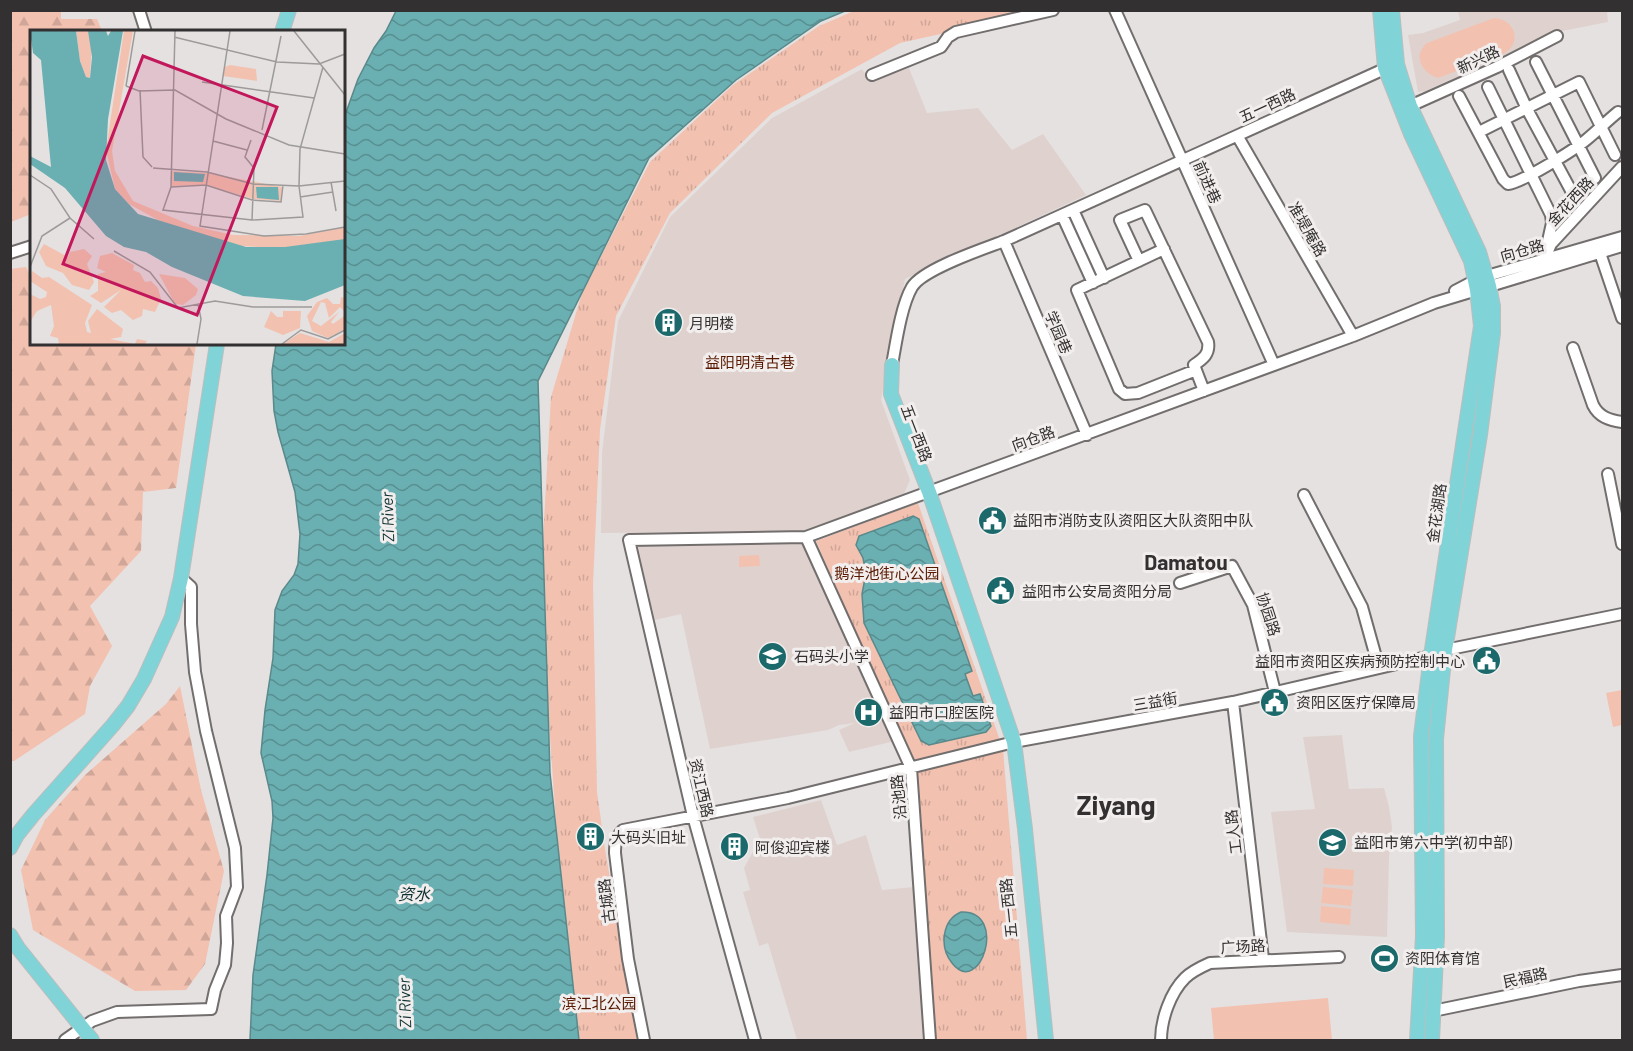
<svg xmlns="http://www.w3.org/2000/svg" width="1633" height="1051" viewBox="0 0 1633 1051" font-family="Barlow,'Noto Sans SC',sans-serif">
	<style>
		.built { fill: #dfd2ce }
		.forest { fill: url(#forest-firs) }
		.park { fill: url(#park-tufts) }
		.pitch { fill: #f2c1b0 }
		.water { fill: url(#water-waves); stroke: #59898b; stroke-width: 1.5 }
		.lines { fill: none; stroke-linecap: round; stroke-linejoin: round }
		.minor-casing { stroke: #726e6d; stroke-width: 14 }
		.major-casing { stroke: #bdbdbd; stroke-width: 16 }
		.minor { stroke: #fff; stroke-width: 10 }
		.major { stroke: #80d4d7; stroke-width: 14 }
		.labels { text-anchor: middle; dominant-baseline: central; stroke-width: 6; stroke-linejoin: round; paint-order: stroke }
		.street-label { font-size: 15px; fill: #323030; stroke: #f2eeed }
		.poi-label { font-size: 15px; fill: #323030; stroke: #f2eeed; text-anchor: start }
		.park-label { font-size: 15px; fill: #591900; stroke: #f2eeed }
		.water-label { font-size: 16px; font-style: italic; fill: #0d3132; stroke: #f2eeed }
		.district-label { font-size: 21px; font-weight: bold; fill: #323030; stroke: #f2eeed }
		.town-label { font-size: 27px; font-weight: bold; fill: #323030; stroke: #f2eeed }
		.inset-road { fill: none; stroke: #9d9a9a; stroke-width: 1.5 }
		.view { fill: #c2185b; fill-opacity: 0.15; stroke: #c2185b; stroke-width: 3 }
		.inset-edge { fill: none; stroke: #323030; stroke-width: 3 }
	</style>
	<defs>
		<pattern id="forest-firs" width="22" height="20" patternUnits="userSpaceOnUse" patternTransform="scale(1.5)"><rect width="22" height="20" fill="#f2c1b0"/><path d="M5 1l3.5 6h-7zM16 11l3.5 6h-7z" fill="#d0a698"/></pattern>
		<pattern id="park-tufts" width="24" height="20" patternUnits="userSpaceOnUse" patternTransform="scale(1.5)"><rect width="24" height="20" fill="#f2c1b0"/><path d="M3 7l-1-3M5 7V3M7 7l1-3M15 17l-1-3M17 17v-4M19 17l1-3" fill="none" stroke="#d0a698"/></pattern>
		<pattern id="water-waves" width="16" height="10" patternUnits="userSpaceOnUse" patternTransform="scale(1.5)"><rect width="16" height="10" fill="#6aafb2"/><path d="M0 5q4-4 8 0t8 0" fill="none" stroke="#588f91"/></pattern>
	</defs>
	<rect width="100%" height="100%" fill="#e5e1e0"/>
	<path class="built" d="M1458 11H1607L1608 22 1557 32 1425 91 1418 92 1408 35 1423 33 1460 20Z
		M909 68 927 113 978 108 1012 150 1043 134 1086 195 905 279 881 400 910 480 904 494 805 531 601 533 602 453 618 321 670 217 772 118 862 69 871 82Z
		M803 541 895 741 849 752 839 730 855 723 839 725 828 730 710 749 681 614 655 620 636 545Z
		M1342 735 1349 789 1384 788 1389 807 1392 827 1389 858 1387 937 1287 932 1271 812 1315 809 1303 737Z
		M821 800 837 845 866 835 882 890 914 887 924 1040H797L768 943 759 946 743 892 750 890 744 868 760 839 753 817Z"/>
	<path class="forest" d="M11 10 61 11V19H97L102 31 32 32 31 214 11 222Z
		M26 267 31 277 32 344H196L176 488 143 492 141 551 90 606 112 646 90 686 85 714 14 761H11L10 269Z
		M180 686 201 790 224 871 205 964 186 990 135 991 33 930 21 870 45 820 85 775 166 704Z"/>
	<path class="park" d="M854 11H1044L900 43 772 113 670 213 616 316 600 430 593 584 597 792 605 849 637 1040H571L540 592 551 397 582 293 650 162 733 85 819 26Z
		M918 503 1003 749 1027 1040H935L916 767 816 541Z"/>
	<path class="pitch" d="M1494 18C1514 19 1523 41 1505 53L1438 78C1422 73 1412 56 1427 43Z
		M759 555 760 566 739 567V556Z
		M1622 690V725L1613 727 1606 693Z
		M1324 868 1354 870 1353 886 1323 884Z
		M1323 887 1353 890 1351 906 1321 903Z
		M1321 906 1351 909 1350 925 1320 922Z
		M1328 998 1332 1040H1214L1211 1008Z"/>
	<path class="water" d="M396 11H845L821 21 736 80 649 158 538 381 550 773 579 1040H250L253 975 267 875 273 818 272 801 261 753 265 710 273 658 275 610 282 591 294 575 298 564 300 534 295 492 278 432 274 411 272 371 276 344H344V118L358 79 374 48 386 31Z
		M913 516 919 519 972 671 965 674 973 696 980 694 991 726 986 732 929 745 921 741 864 623 862 594 866 573 863 558 856 545 859 536Z
		M961 912C1009 910 980 999 952 963 939 947 942 920 961 912Z"/>
	<g class="lines">
		<defs>
			<path id="minor" d="M139 10 146 32
				M1115 10 1274 365
				M1536 62 1595 178
				M1509 70 1527 109 1575 198
				M872 75 941 47 948 37 956 32 1053 10
				M1488 87 1551 215 1552 223 1544 259
				M1459 96 1503 179 1508 184C1521 183 1574 150 1586 140 1597 131 1607 121 1618 112
				M1410 106 1497 67 1557 36
				M1479 132 1579 82 1615 155
				M1238 137 1353 336
				M1073 210 1104 278
				M1062 215 1093 283
				M1004 241 1087 435
				M1164 249 1077 290 1119 389 1125 394 1138 393 1196 370
				M1548 251 1551 244 1622 167
				M10 253 32 246
				M1600 253 1622 318
				M1139 261 1120 220 1145 210 1208 342C1210 354 1203 359 1194 365L1204 391
				M1455 291 1476 280 1487 276 1622 237
				M1573 348 1593 405C1599 417 1609 420 1622 422
				M892 365C896 343 901 306 912 287 923 269 983 249 1004 241L1391 66
				M1608 474 1622 544
				M1304 495 1362 607 1379 668
				M806 537 911 768 930 1040
				M1180 583 1232 566 1253 605 1275 692
				M1233 702 1263 959
				M1433 1011 1579 981 1622 975
				M65 1040 92 1021 117 1012 211 1009 215 990 225 965 227 943 226 916 237 887 235 848 206 731 195 672 191 624V587L181 578
				M644 1040 628 959 615 853C615 843 616 837 623 830L788 798 1014 742 1233 702 1431 656 1445 650 1622 614
				M755 1040 693 816 629 540 806 537 1353 336 1434 303 1622 246
				M1161 1040C1161 1020 1170 993 1185 978 1192 971 1201 967 1210 963L1339 957"/>
			<path id="major" d="M1380 10 1385 68 1411 134 1471 261 1477 290 1481 326 1431 656 1421 736 1423 936 1417 1040
				M1392 10 1397 64 1410 106 1479 252 1489 286 1493 306V333L1480 435 1445 650 1436 739 1437 936 1432 1040
				M282 32 289 10
				M892 365 891 394 929 492 1014 742 1025 829 1046 1040
				M10 848 17 835 33 815 113 725 128 706 144 679 172 617 181 578 217 344
				M10 935 18 948 92 1040"/>
		</defs>
		<use href="#minor" class="minor-casing"/>
		<use href="#major" class="major-casing"/>
		<use href="#minor" class="minor"/>
		<use href="#major" class="major"/>
	</g>
	<defs>
		<symbol id="building-disc" viewBox="-11 -11 22 22"><circle r="9.5" fill="#1b696b" stroke="#f2eeed"/><path d="M-4-6H4V6H1V3H-1V6H-4ZM-2.5-4.3h1.7v1.8h-1.7ZM.8-4.3h1.7v1.8H.8ZM-2.5-1h1.7V.8h-1.7ZM.8-1h1.7V.8H.8Z" fill="#fff"/></symbol>
		<symbol id="civic-disc" viewBox="-11 -11 22 22"><circle r="9.5" fill="#1b696b" stroke="#f2eeed"/><path d="M-.6-6.5H3V-4.5H.6V-3L4-1V1h2V6H-6V1h2V-1L-.6-3ZM-1.2 2.5V6h2.4V2.5Z" fill="#fff"/></symbol>
		<symbol id="school-disc" viewBox="-11 -11 22 22"><circle r="9.5" fill="#1b696b" stroke="#f2eeed"/><path d="M0-5L7-2L0 1L-7-2ZM-4 1L0 2.5L4 1V4Q0 6-4 4Z" fill="#fff"/></symbol>
		<symbol id="hospital-disc" viewBox="-11 -11 22 22"><circle r="9.5" fill="#1b696b" stroke="#f2eeed"/><path d="M-5-5h3v3.5h4V-5h3V5h-3V1.5h-4V5h-3Z" fill="#fff"/></symbol>
		<symbol id="stadium-disc" viewBox="-11 -11 22 22"><circle r="9.5" fill="#1b696b" stroke="#f2eeed"/><path d="M0-5a6.5 5 0 1 0 0 10a6.5 5 0 1 0 0-10ZM-3.5-1.8h7v3.6h-7Z" fill="#fff"/></symbol>
	</defs>
	<g fill-rule="evenodd">
		<use href="#building-disc" x="652" y="306" width="33" height="33"/>
		<use href="#civic-disc" x="976" y="504" width="33" height="33"/>
		<use href="#civic-disc" x="984" y="574" width="33" height="33"/>
		<use href="#school-disc" x="756" y="640" width="33" height="33"/>
		<use href="#civic-disc" x="1470" y="644" width="33" height="33"/>
		<use href="#civic-disc" x="1258" y="686" width="33" height="33"/>
		<use href="#hospital-disc" x="852" y="696" width="33" height="33"/>
		<use href="#building-disc" x="574" y="820" width="33" height="33"/>
		<use href="#school-disc" x="1316" y="826" width="33" height="33"/>
		<use href="#building-disc" x="718" y="830" width="33" height="33"/>
		<use href="#stadium-disc" x="1368" y="942" width="33" height="33"/>
	</g>
	<g class="labels">
		<g class="street-label">
			<text transform="translate(1478 59) rotate(-25)">新兴路</text>
			<text transform="translate(1267 105) rotate(-25)">五一西路</text>
			<text transform="translate(1208 182) rotate(66)">前进巷</text>
			<text transform="translate(1570 201) rotate(-47)">金花西路</text>
			<text transform="translate(1308 229) rotate(60)">准堤庵路</text>
			<text transform="translate(1522 250) rotate(-16)">向仓路</text>
			<text transform="translate(1059 332) rotate(67)">学园巷</text>
			<text transform="translate(917 433) rotate(69)">五一西路</text>
			<text transform="translate(1033 438) rotate(-20)">向仓路</text>
			<text transform="translate(1436 513) rotate(-82)">金花湖路</text>
			<text transform="translate(1269 614) rotate(72)">协园路</text>
			<text transform="translate(1155 701) rotate(-10)">三益街</text>
			<text transform="translate(702 788) rotate(77)">资江西路</text>
			<text transform="translate(898 797) rotate(-95)">沿池路</text>
			<text transform="translate(1233 832) rotate(-97)">工人路</text>
			<text transform="translate(606 901) rotate(-97)">古城路</text>
			<text transform="translate(1008 908) rotate(-96)">五一西路</text>
			<text transform="translate(1243 946) rotate(-3)">广场路</text>
			<text transform="translate(1525 977) rotate(-12)">民福路</text>
		</g>
		<g class="poi-label">
			<text x="689" y="323">月明楼</text>
			<text x="1013" y="520">益阳市消防支队资阳区大队资阳中队</text>
			<text x="1022" y="591">益阳市公安局资阳分局</text>
			<text x="794" y="656">石码头小学</text>
			<text x="1465" y="661" text-anchor="end">益阳市资阳区疾病预防控制中心</text>
			<text x="1296" y="702">资阳区医疗保障局</text>
			<text x="889" y="712">益阳市口腔医院</text>
			<text x="611" y="837">大码头旧址</text>
			<text x="1354" y="842">益阳市第六中学(初中部)</text>
			<text x="755" y="847">阿俊迎宾楼</text>
			<text x="1405" y="958">资阳体育馆</text>
		</g>
		<g class="park-label">
			<text x="750" y="362">益阳明清古巷</text>
			<text x="887" y="573">鹅洋池街心公园</text>
			<text x="599" y="1003">滨江北公园</text>
		</g>
		<g class="water-label">
			<text transform="translate(387 517) rotate(-92)">Zi River</text>
			<text x="414" y="893">资水</text>
			<text transform="translate(404 1003) rotate(-92)">Zi River</text>
		</g>
		<g class="district-label">
			<text x="1186" y="561">Damatou</text>
		</g>
		<g class="town-label">
			<text x="1116" y="804">Ziyang</text>
		</g>
	</g>
	<g transform="translate(30 30)">
		<rect width="315" height="315" fill="#e5e1e0"/>
		<path d="M46 1H58L62 9 60 48 56 47 50 31Z" fill="#f2c1b0"/>
		<path d="M14 214 38 227 40 222 54 219 62 226 57 234 64 252 59 260 42 255 33 243 16 236 9 222ZM82 223 104 235 103 240 110 243 115 252 121 251 128 258 131 269 125 282 113 279 112 286 103 290 91 280 82 283 74 277 91 260 71 273 60 266 68 261V244L76 242 67 238 70 226ZM2 241 12 248 19 247 62 275 55 293 57 302 61 303 58 291 67 279 93 299 91 307 80 309 105 314 107 309 117 311 115 314H29L28 308 20 306 24 296 21 275 7 281 0 292V264L10 269 16 267 17 262 0 251ZM129 244 155 248 168 259 166 265 153 275 145 274ZM311 267 315 268V282L310 277 299 288 295 273 291 272 282 291 291 296 309 282 301 292 303 294 314 286 315 299 298 308 282 301 277 286 287 272 297 268 303 274H310ZM241 281 247 287H253V281H271L270 298 253 305 234 297Z" fill="#f2c1b0"/>
		<path d="M94 1H103L82 121 85 141 103 171 163 196 203 205 269 206 315 197V210L257 218 207 216 135 194 99 174 85 159 76 120ZM200 35 226 39 227 51 193 46 195 37ZM142 141 178 143 252 157 251 171 223 169 176 155 142 156ZM270 303 299 312 315 303V314H253Z" fill="#f2c1b0"/>
		<path d="M0 1H46L50 31 56 47 60 48 62 27 58 1H76L78 6 81 1H93L78 89 76 130 85 159 108 184 216 217H255L315 209V255L275 271 213 266 142 237 116 222 94 217 76 206 35 158 0 134V126L21 137 11 30 3 23ZM144 142 175 144 173 152 144 151ZM226 157H248L249 170 227 168Z" fill="#6aafb2"/>
		<path class="inset-road" d="M145 1 141 157 133 180 222 190 273 187 269 156 270 119 293 37M200 1 170 196 234 206 276 204 315 197M264 1 315 65M144 7 247 32 289 34 315 24M172 52 284 68M96 56 105 1M96 56 109 61 145 60 196 89 259 115 315 124M110 60 113 127 122 137M232 100 251 6M221 110 215 127 224 138 222 190M183 111 217 120M123 138 177 142 223 154 269 156 315 151M0 145 21 159 40 188 64 209M301 152 306 181M141 157 176 155 222 170 251 172 253 155M270 167 303 162M84 221 120 242 148 278 185 271 223 277H282M0 237 12 206 40 188M167 314 171 289 168 274M252 314 271 300 298 309 315 300"/>
		<path class="view" d="M113 26 247 77 167 285 33 234Z"/>
		<rect width="315" height="315" class="inset-edge"/>
	</g>
	<rect width="1633" height="1051" fill="none" stroke="#323030" stroke-width="24"/>
</svg>
